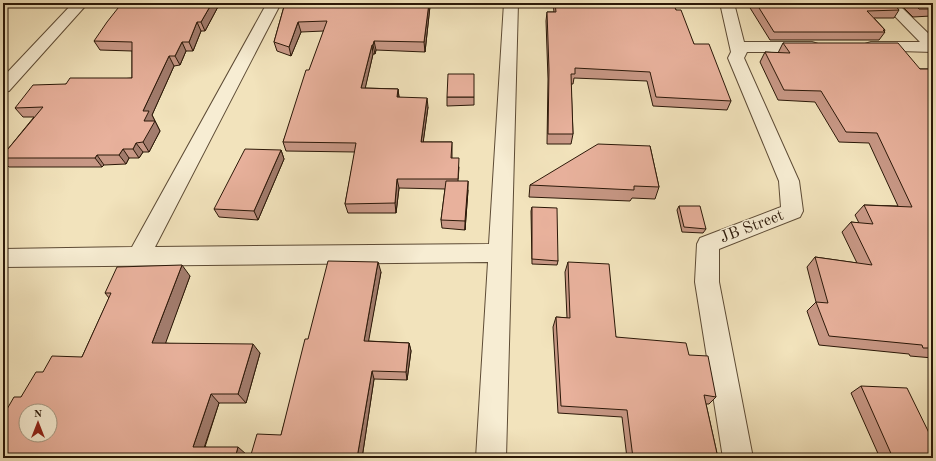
<svg xmlns="http://www.w3.org/2000/svg" width="936" height="461" viewBox="0 0 936 461" font-family="'Old Standard TT',serif">
	<style>
		.lines { fill: none; stroke-linecap: round; stroke-linejoin: round }
		.street-casing { stroke: #5d4b35; stroke-width: 2 }
		.street { fill: #f7edd3; fill-rule: evenodd }
		.wall { fill: #c89886; stroke: #2b1808 }
		.shaded-wall { fill: #a27c6d; stroke: #2b1808 }
		.building { fill: #e8b19c; stroke: #2b1808; fill-rule: evenodd }
		.labels { text-anchor: middle; dominant-baseline: central; stroke-width: 3; stroke-linejoin: round; paint-order: stroke }
		.street-label { font-size: 16px; fill: #2b1808; stroke: #f7edd3 }
	</style>
	<rect width="100%" height="100%" fill="#f2e3bc"/>
	<filter id="stains"><feTurbulence type="fractalNoise" baseFrequency=".005" numOctaves="4"/><feColorMatrix values="0 0 0 0 .2 0 0 0 0 .09 0 0 0 0 .02 0 0 0 .5 -.17"/></filter>
	<radialGradient id="worn" r=".72"><stop offset=".6" stop-color="#630" stop-opacity="0"/><stop offset="1" stop-color="#630" stop-opacity=".3"/></radialGradient>
	<g class="lines">
		<defs>
			<path id="street" d="M73 3H88L9 91 3 92V77Z
				M267 3H281L155 247 489 244 504 3H518L506 458H476L488 262 3 267V249L132 247Z
				M720 3H734L744 42H812L818 44 820 47 818 50 812 52H747L744 58 799 181 803 211 800 217 719 249V282L753 458H723L695 282 697 244 700 238 781 207 779 181 728 58 731 52Z
				M882 3H897L933 38V52L865 50 863 47 865 44 871 42H920Z"/>
		</defs>
		<use href="#street" class="street-casing"/>
		<use href="#street" class="street"/>
	</g>
	<path class="wall" d="M220 3 205 31H201L193 51H186L180 65 174 66 152 115 160 131 149 152H143L139 158H129L126 164 104 165 102 167H9L3 161V155L34 117H23L15 108 66 84 132 78V51L100 50 94 41Z
		M285 3 430 6 425 52 376 50 375 54H373L365 88 398 89 399 97 428 107 423 142H452V158L459 167 458 181 468 190 465 230 442 228 441 220 445 189 399 188 396 213H348L345 204 355 152 286 151 283 142 324 31 301 32 291 56 277 51 274 42Z
		M553 3H673L676 10 694 44 731 101 727 110 653 106 647 81 574 78 573 84H571L573 134 571 144H547L548 79 546 21 547 12H554Z
		M747 3H893L899 10 894 18H874L885 30 884 32H885L879 40H770Z
		M899 3H933V19L931 16 913 17Z
		M783 43 920 69H933V358L910 356 909 354 819 345 807 311 816 302 807 267 815 257 857 263 842 232 851 222 859 223 855 215 864 205 898 206 869 143 839 142 815 102 778 100 760 62 765 52 778 53Z
		M447 97H474V105L447 106Z
		M650 146 659 187 655 199 632 198 630 201 529 197 530 185Z
		M281 150 284 159 258 220 219 217 214 209Z
		M679 206 706 229 703 233 682 232 677 210Z
		M532 207 558 261 557 265 532 264 531 211Z
		M568 262 616 337 689 355 716 397 709 404H706L718 458H627L622 417 558 413 553 327 556 317 567 318 565 272Z
		M381 272 368 341 409 343 411 351 407 380 374 379 362 458H250L281 435 308 339Z
		M190 276 165 343 260 353 246 403H219L205 447 246 454 245 458 21 397 43 372 82 357 109 298 105 293Z
		M861 386 933 458H880L851 393Z
		M787 454 812 458H780Z"/>
	<path class="shaded-wall" d="M212 3H220L205 31 201 22Z
		M429 3H430V6L425 52 424 42Z
		M197 22 201 31 193 51 189 42Z
		M298 22 301 32 291 56 289 47Z
		M374 41 376 50 375 54 373 45Z
		M182 42 186 51 180 65 175 56Z
		M372 45 373 54 363 98 361 88Z
		M169 56 174 66 152 115 160 131 149 152 143 142 144 121 143 111Z
		M398 89 399 98 397 97Z
		M427 98 428 107 422 151 421 142Z
		M136 143 143 152 139 158 133 149Z
		M123 149 129 158 126 164 119 155Z
		M281 150 284 159 258 220 254 211Z
		M97 155 104 165 102 167 95 158Z
		M397 179 399 188 396 213 395 203Z
		M468 181V190L465 230V221Z
		M378 262 381 272 367 350 364 341Z
		M182 265 190 276 162 353 152 343Z
		M409 343 411 351 407 380 406 372Z
		M253 344 260 353 246 403 238 394Z
		M372 371 374 379 362 458H357Z
		M211 394 219 403 202 454 193 447Z
		M238 447 246 454 245 458H235Z"/>
	<path class="building" d="M122 3H212L201 22H197L189 42H182L175 56H169L143 111H149L144 121H155L143 142 136 143 133 149H123L119 155H97L95 158H3V155L43 107 15 108 33 85 66 84 70 78H132V42L94 41 107 22Z
		M285 3H429L424 42 374 41 373 45H372L361 88 398 89 397 97 427 98 421 142H452L451 158H459L458 179H397L395 203 345 204 356 143 283 142 306 70H309L327 21 298 22 289 47 274 42Z
		M555 3H673L676 10H681L694 44H709L731 101 656 97 650 72 575 68V74H571L573 134H548L549 70 547 12H556Z
		M756 3H893L899 10 867 11 885 30H883L885 32H774Z
		M913 3H933V9H919Z
		M783 43H898L920 69H933V348H923L922 345 829 336 816 302 828 303 815 257 872 265 851 222 873 224 864 205 912 207 877 133 846 132 821 91 784 90 765 52 790 53Z
		M448 74H474V97H447Z
		M598 144 650 146 659 187 634 186V190L530 185Z
		M245 149 281 150 254 211 214 209Z
		M446 181H468L465 221 441 220Z
		M679 206H700L706 229 684 227Z
		M532 207 557 208 558 261 532 259Z
		M328 261 378 262 364 341 409 343 406 372 372 371 357 458H250L257 434 281 435 305 339H308Z
		M568 262 609 264 616 337 686 343 689 355 708 356 716 397 704 395 718 458H633L627 410 561 406 556 317 570 318Z
		M182 265 152 343 253 344 238 394H211L193 447H238L235 458H3V416L14 397H21L36 372H43L52 356 82 357 111 293H105L117 267ZM26 411H50V435H26Z
		M861 386 907 388 933 441V458H893Z
		M787 454 812 458H787Z"/>
	<g class="labels">
		<g class="street-label">
			<text transform="translate(752 227) rotate(-21)">JB Street</text>
		</g>
	</g>
	<rect width="936" height="461" fill="none" stroke="#f2e3bc" stroke-width="16"/>
	<rect x="4" y="4" width="928" height="453" fill="none" stroke="#2b1808" stroke-width="2"/>
	<rect x="8" y="8" width="920" height="445" fill="none" stroke="#2b1808"/>
	<g transform="translate(38 423)"><circle r="19" fill="#f7edd3" stroke="#a59882"/>
	<path d="M0-3L7 15L0 10L-7 15Z" fill="#8f2418"/>
	<text y="-6" font-size="11" font-weight="bold" text-anchor="middle" fill="#2b1808">N</text>
	</g>
	<rect width="100%" height="100%" filter="url(#stains)"/>
	<rect width="100%" height="100%" fill="url(#worn)"/>
</svg>
